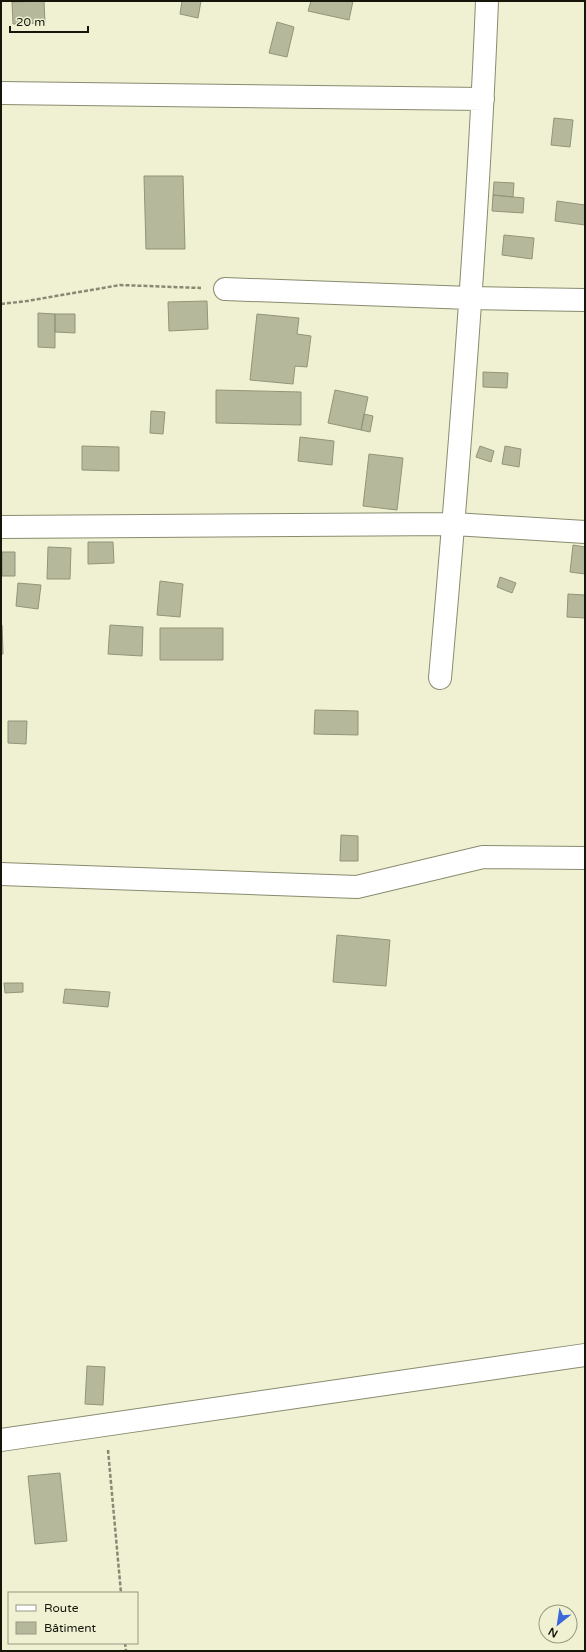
<svg xmlns="http://www.w3.org/2000/svg" width="586" height="1652" viewBox="0 0 586 1652" font-family="'Varela Round',sans-serif">
	<style>
		.building { fill: #b6b89b; stroke: #939478 }
		.lines { fill: none; stroke-linecap: round; stroke-linejoin: round }
		.minor-casing { stroke: #898b6f; stroke-width: 24 }
		.path { stroke: #888974; stroke-width: 2.5; stroke-dasharray: 4 2; stroke-linecap: butt }
		.minor { stroke: #fff; stroke-width: 22 }
	</style>
	<rect width="100%" height="100%" fill="#eff1d2"/>
	<path class="building" d="M44 1 45 23 13 24 12 2Z
		M182 1H201L198 18 180 14Z
		M311 1H353L349 20 308 11Z
		M277 22 294 27 287 57 269 53Z
		M554 118 573 120 570 147 551 145Z
		M144 176H183L185 249H146Z
		M494 182 514 183 513 197 493 195Z
		M493 195 524 198 523 213 492 211Z
		M557 201 585 205V225L555 221Z
		M504 235 534 238 532 259 502 255Z
		M207 301 208 329 169 331 168 302Z
		M38 313 55 314V348L38 347Z
		M55 314H75V333L55 332Z
		M257 314 299 318 297 334 311 336 307 367 295 366 293 384 250 380Z
		M483 372 508 373 507 388 483 387Z
		M216 390 301 392V425L216 423Z
		M335 390 368 397 361 430 328 423Z
		M151 411 165 412 163 434 150 433Z
		M364 414 373 416 370 432 361 430Z
		M300 437 334 441 332 465 298 461Z
		M82 446 119 447V471L82 470Z
		M480 446 494 451 491 462 476 457Z
		M505 446 521 449 519 467 502 464Z
		M369 454 403 458 397 510 363 506Z
		M88 542H113L114 563 88 564Z
		M573 545 585 547V574L570 572Z
		M48 547 71 548 70 579H47Z
		M2 552H15V576H2Z
		M500 577 516 583 512 593 497 587Z
		M160 581 183 584 180 617 157 615Z
		M18 583 41 585 38 609 16 606Z
		M568 594 585 595V618L567 617Z
		M1 625H2L3 654H1Z
		M110 625 143 627 142 656 108 654Z
		M160 628H223V660H160Z
		M315 710 358 711V735L314 734Z
		M8 721H27L26 744 8 743Z
		M341 835 358 836V861H340Z
		M337 935 390 940 386 986 333 982Z
		M4 983H23V992L5 993Z
		M65 989 110 992 108 1007 63 1003Z
		M87 1366 105 1367 103 1405 85 1404Z
		M60 1473 67 1541 35 1544 28 1476Z"/>
	<g class="lines">
		<defs>
			<path id="minor" d="M1 93 483 99
				M225 289 470 298 585 300
				M1 527 454 524 585 532
				M440 678C460 453 478 227 487 1
				M1 874 357 887 483 857 585 858
				M1 1440 585 1355"/>
		</defs>
		<use href="#minor" class="minor-casing"/>
		<path class="path" d="M1 304 27 301 120 285 201 288
			M108 1450 121 1593
			M125 1643 126 1651"/>
		<use href="#minor" class="minor"/>
	</g>
	<rect width="586" height="1652" fill="none" stroke="#15150a" stroke-width="4"/>
	<rect x="8" y="1592" width="130" height="52" fill="#eff1d2" stroke="#989982"/>
	<rect x="16" y="1605" width="20" height="6" fill="#ffffff" stroke="#989982"/>
	<text x="44" y="1612" font-size="12" fill="#15150a">Route</text>
	<rect x="16" y="1622" width="20" height="12" fill="#b6b89b" stroke="#989982"/>
	<text x="44" y="1632" font-size="12" fill="#15150a">Bâtiment</text>
	<g transform="translate(558 1624) rotate(210)"><circle r="19" fill="#eff1d2" stroke="#989982"/>
	<path d="M0-3L7 15L0 10L-7 15Z" fill="#3c69da"/>
	<text y="-6" font-size="11" font-weight="bold" text-anchor="middle" fill="#15150a">N</text>
	</g>
	<path d="M10 26v6h78v-6" fill="none" stroke="#15150a" stroke-width="2"/>
	<text x="16" y="26" font-size="12" fill="#15150a" stroke="#eff1d2" stroke-width="3" paint-order="stroke">20 m</text>
</svg>
